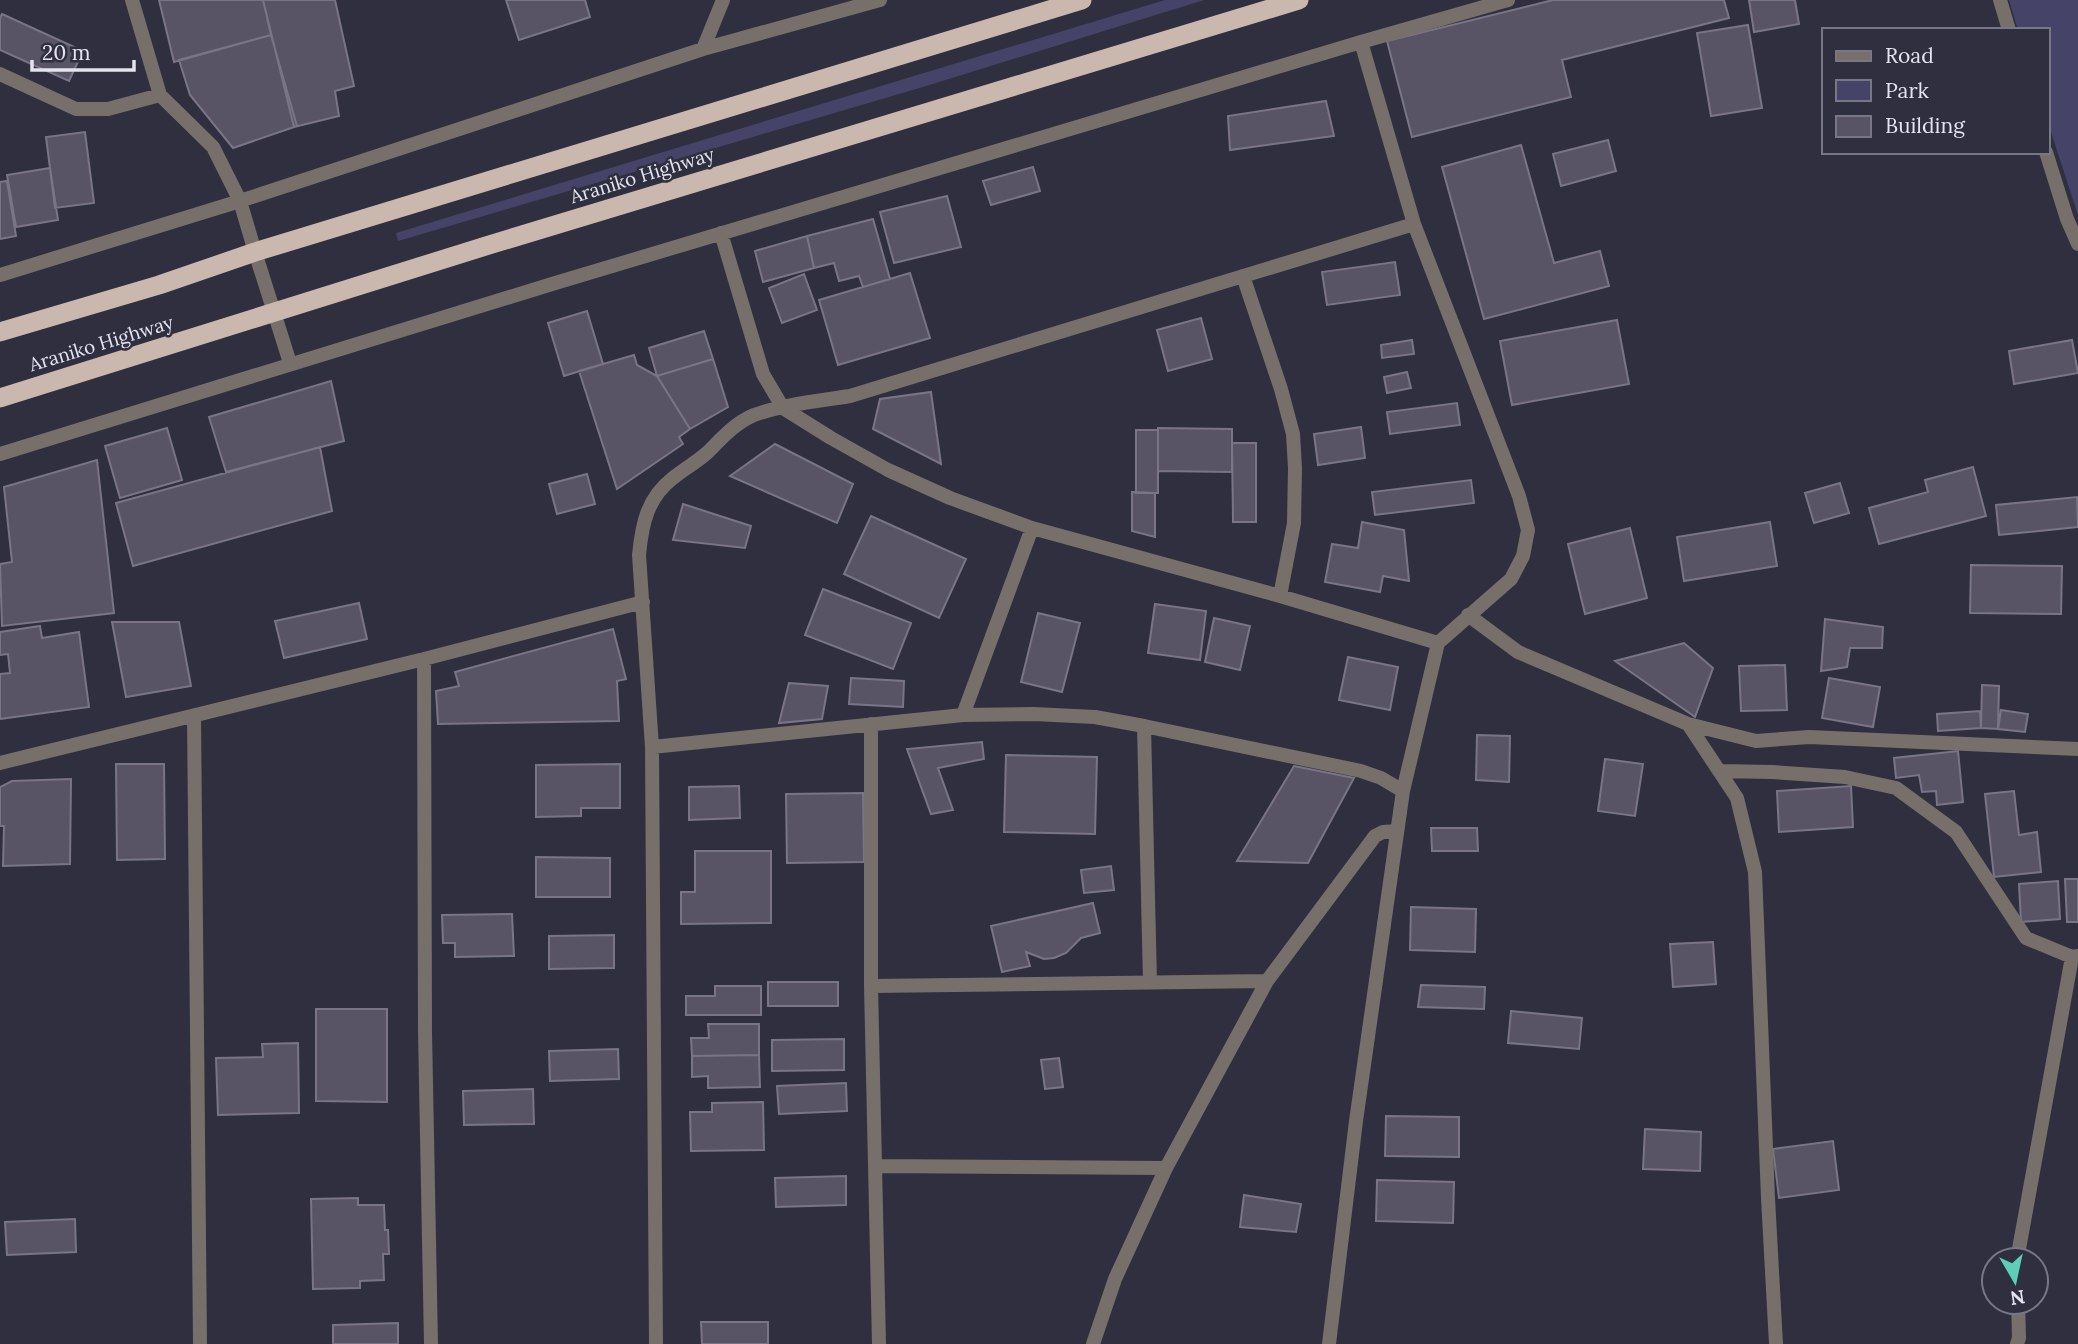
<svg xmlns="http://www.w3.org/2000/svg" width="2078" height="1344" viewBox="0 0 2078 1344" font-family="Lora,serif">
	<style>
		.green { fill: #454468 }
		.building { fill: #595465; stroke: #797486; stroke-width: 2 }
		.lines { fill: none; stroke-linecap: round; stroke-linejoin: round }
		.service { stroke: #776f6a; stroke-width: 14 }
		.minor { stroke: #776f6a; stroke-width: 14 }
		.trunk { stroke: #cab7ad; stroke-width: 19 }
		.labels { text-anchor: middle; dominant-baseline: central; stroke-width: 5; stroke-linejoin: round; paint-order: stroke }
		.street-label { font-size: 19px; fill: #e4e4ef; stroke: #2f2f3f }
	</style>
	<rect width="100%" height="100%" fill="#2f2f3f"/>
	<path class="green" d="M1165 0H1204L923 87 398 241 396 233Z
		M2009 0H2078V215L2048 123V30H2018Z"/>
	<path class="building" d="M159 0H263L271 35 174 62Z
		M263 0H335L354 86 335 91 339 116 294 127Z
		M506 0H585L590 17 519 40Z
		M1553 0H1724L1729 18 1562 60 1571 97 1412 137 1387 41Z
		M1749 0H1795L1799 24 1754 32Z
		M2 14 83 51 69 81 0 50V18Z
		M1748 25 1762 108 1711 116 1697 33Z
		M271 35 297 126 233 148 190 95 179 60Z
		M1326 101 1334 136 1230 150 1228 116Z
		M85 132 94 203 55 208 46 137Z
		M1608 140 1616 171 1561 186 1553 154Z
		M1521 145 1554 263 1600 251 1609 286 1484 319 1442 167Z
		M1033 167 1040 191 991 205 983 181Z
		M50 168 58 220 16 227 7 175Z
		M7 181 16 236 0 239V182Z
		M947 196 961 247 894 263 880 212Z
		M873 219 890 279 863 287 859 276 839 281 834 263 814 268 807 236Z
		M807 236 814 268 763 282 755 251Z
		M1395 262 1400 295 1327 305 1322 272Z
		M910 273 930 338 838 365 819 300Z
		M804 274 817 310 782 323 769 288Z
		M587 311 603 364 564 376 548 323Z
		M1201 318 1212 359 1168 371 1157 330Z
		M1617 320 1629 384 1512 405 1500 341Z
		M704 331 713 359 657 376 649 348Z
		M1412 340 1414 354 1382 358 1381 345Z
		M2072 340 2078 373 2014 384 2009 351Z
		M634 355 637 365 657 376 690 429 679 437 683 444 617 489 579 371Z
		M713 359 728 407 690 429 657 376Z
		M1407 372 1411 388 1387 393 1384 377Z
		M331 381 344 441 226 472 209 417Z
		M931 392 941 464 873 429 880 399Z
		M1457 403 1460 425 1390 434 1387 412Z
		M1361 427 1365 458 1318 465 1314 434Z
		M167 428 182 480 120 498 105 446Z
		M1158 428 1232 429V472L1158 471Z
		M1136 430H1158V493H1136Z
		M1232 443H1256V522H1233Z
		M775 444 853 484 837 523 730 476Z
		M320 447 332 511 133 566 116 503Z
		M97 460 114 613 2 626 0 564 12 562 4 487Z
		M1973 467 1986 516 1879 544 1869 508 1928 492 1925 480Z
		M587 474 595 504 557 514 549 484Z
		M1471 480 1474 503 1375 515 1372 492Z
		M1840 483 1849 513 1814 523 1805 493Z
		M1132 492 1155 493V537L1132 531Z
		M2077 497 2078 527 1999 535 1996 505Z
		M683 504 751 526 745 548 673 540Z
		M871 516 966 559 939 618 844 574Z
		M1362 522 1404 530 1409 581 1383 576 1380 592 1325 582 1332 544 1358 548Z
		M1770 522 1777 566 1684 581 1677 537Z
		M1630 528 1647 598 1585 614 1568 544Z
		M1971 565 2062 566 2061 614 1970 613Z
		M823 589 911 623 893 669 805 635Z
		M359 603 367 639 284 658 275 621Z
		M1155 604 1206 611 1200 660 1148 653Z
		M1038 613 1080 623 1062 692 1021 682Z
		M1214 618 1250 626 1240 670 1205 662Z
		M1825 619 1883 627 1882 648H1850L1847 667 1821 671Z
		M112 622H179L191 686 126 697Z
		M40 626 42 638 79 632 89 707 0 719V674L10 673 8 654 0 655V632Z
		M613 629 626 679 617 681 619 721 438 724 436 691 459 686 455 672Z
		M1684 643 1713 668 1695 717 1615 661Z
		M1348 657 1398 667 1390 710 1339 700Z
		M1785 665 1787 710 1741 711 1739 666Z
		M851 678 904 681 903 707 849 704Z
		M1829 678 1880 687 1873 727 1822 718Z
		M789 683 828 686 822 719 779 723Z
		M1982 685 1999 686 1998 729 1981 728Z
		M2001 710 2028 714 2025 732 1998 729Z
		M1980 711 1981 728 1938 731 1937 714Z
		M1477 735 1510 736 1509 782 1476 780Z
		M982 742 984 759 938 768 953 810 931 814 907 749Z
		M1958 751 1963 802 1937 805 1936 791 1922 792 1919 775 1896 778 1894 758Z
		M1006 755 1097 757 1095 834 1004 832Z
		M1605 759 1643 764 1635 816 1598 811Z
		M116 764H164L165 859 117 860Z
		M620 764V808H581V816L536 817V765Z
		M1294 766 1354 778 1308 863 1237 861Z
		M71 779 70 864 3 866 4 826H0V787L12 781Z
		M739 786 740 818 689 820V787Z
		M1851 786 1853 827 1779 832 1777 791Z
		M2014 791 2019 835 2037 832 2041 872 1994 877 1985 794Z
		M863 793 864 862 787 863 786 794Z
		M1431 828H1477L1478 851H1432Z
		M695 851H771V923L681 924V892H695Z
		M536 857 610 858V897H536Z
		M1111 866 1114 890 1084 893 1081 870Z
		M2065 879H2078V922H2067Z
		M2058 881 2060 919 2021 922 2019 884Z
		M1093 903 1100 933 1081 938 1066 953 1054 958 1044 959 1026 952 1030 966 1002 972 991 926Z
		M1411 907 1476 909 1475 952 1410 950Z
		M512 914 514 956 455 957V943H443L442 915Z
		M614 935V968L549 969V936Z
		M1713 942 1716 984 1673 987 1670 944Z
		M768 982H838V1006H768Z
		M1421 985 1485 987 1484 1009 1418 1007Z
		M715 986H761V1015H686V996H715Z
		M316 1009H387V1102L316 1101Z
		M1511 1011 1582 1018 1579 1049 1508 1043Z
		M708 1024H759V1055L692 1056 691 1038H709Z
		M844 1039V1070L772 1071V1040Z
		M298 1043 299 1113 218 1115 216 1058 263 1057 262 1044Z
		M618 1049 619 1079 550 1081 549 1051Z
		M759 1055 760 1087 708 1088V1076L692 1077V1056Z
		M1059 1058 1063 1087 1045 1089 1041 1060Z
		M846 1083 847 1111 779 1114 777 1086Z
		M533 1089 534 1124 464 1125 463 1091Z
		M763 1102 764 1150 691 1151 690 1112H712V1103Z
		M1386 1116 1459 1117V1157L1385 1156Z
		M1645 1129 1701 1132 1700 1171 1643 1169Z
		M1833 1141 1839 1190 1779 1198 1773 1149Z
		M846 1176V1205L776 1207 775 1178Z
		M1377 1180 1454 1182 1453 1223 1376 1221Z
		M1244 1195 1301 1204 1296 1232 1240 1227Z
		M358 1198V1205H384L385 1230H388L389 1254H383L384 1280 360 1281V1288L313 1289 311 1199Z
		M75 1219 76 1252 7 1255 5 1222Z
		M701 1322H768V1344H702Z
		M398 1323V1344H333V1325Z"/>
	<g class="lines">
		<path class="service" d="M255 252 290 363"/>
		<path class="minor" d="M132 0 160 95
			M2000 0 2009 30
			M703 49 723 0
			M0 74 76 109H108L160 95 213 147 240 201 255 252
			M2046 152 2067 219 2078 244
			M721 233 763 374 783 408 831 438 888 470 950 498 1032 528 1280 596 1438 643
			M0 275 240 201 703 49 880 0
			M1243 276 1281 389 1293 434 1295 468 1294 523 1280 596
			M0 454 552 284 1361 42 1508 0
			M1468 615 1518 652 1688 724 1756 741 1809 737 2078 749
			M424 659 425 1031 431 1344
			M963 715 1032 528
			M194 716 200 1344
			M871 724V986L879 1344
			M1688 724 1737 798 1755 872 1768 1198 1776 1344
			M1144 726 1361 771 1381 778 1403 791
			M652 747 963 715 1034 714 1095 717 1144 726 1150 982
			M0 763 424 659 643 602
			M1719 771 1772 772 1845 777 1896 788 1956 832 2026 938 2072 957 2078 956
			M871 986 1267 981
			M877 1166 1166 1168
			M2017 1260 2072 957
			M656 1344 652 747 639 555C642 524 647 498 673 478 684 469 697 462 708 452 722 438 735 423 754 415 784 404 819 401 850 396L1414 224
			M1093 1344 1115 1279 1166 1168 1267 981 1375 836 1383 832 1397 831
			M1329 1344 1356 1121 1403 791 1438 643 1511 579 1523 556 1528 530 1519 496 1414 224 1361 42
			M2017 1344 2019 1338 2018 1302"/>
		<path class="trunk" d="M0 332 159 285 255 252 1082 0
			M0 398 489 245 1299 0"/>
	</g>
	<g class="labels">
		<g class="street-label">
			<text transform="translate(642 175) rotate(-17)">Araniko Highway</text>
			<text transform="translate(101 343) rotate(-17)">Araniko Highway</text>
		</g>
	</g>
	<rect x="1822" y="28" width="228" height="126" fill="#2f2f3f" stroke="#777785" stroke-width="2"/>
	<rect x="1836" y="51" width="35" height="10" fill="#776f6a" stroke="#777785" stroke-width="2"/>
	<text x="1885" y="63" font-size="21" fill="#e4e4ef">Road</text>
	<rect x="1836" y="80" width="35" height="21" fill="#454468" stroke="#777785" stroke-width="2"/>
	<text x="1885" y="98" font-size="21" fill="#e4e4ef">Park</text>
	<rect x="1836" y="116" width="35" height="21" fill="#595465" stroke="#777785" stroke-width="2"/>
	<text x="1885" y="133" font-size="21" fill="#e4e4ef">Building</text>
	<g transform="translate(2015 1281) rotate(171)"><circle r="33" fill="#2f2f3f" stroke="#777785" stroke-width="2"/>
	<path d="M0-5L12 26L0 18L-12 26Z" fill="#5dceb8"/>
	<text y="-10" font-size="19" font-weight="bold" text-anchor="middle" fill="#e4e4ef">N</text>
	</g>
	<path d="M32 60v10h102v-10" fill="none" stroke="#e4e4ef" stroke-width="3.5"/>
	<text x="42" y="60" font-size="21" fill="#e4e4ef" stroke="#2f2f3f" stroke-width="5" paint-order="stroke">20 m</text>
</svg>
